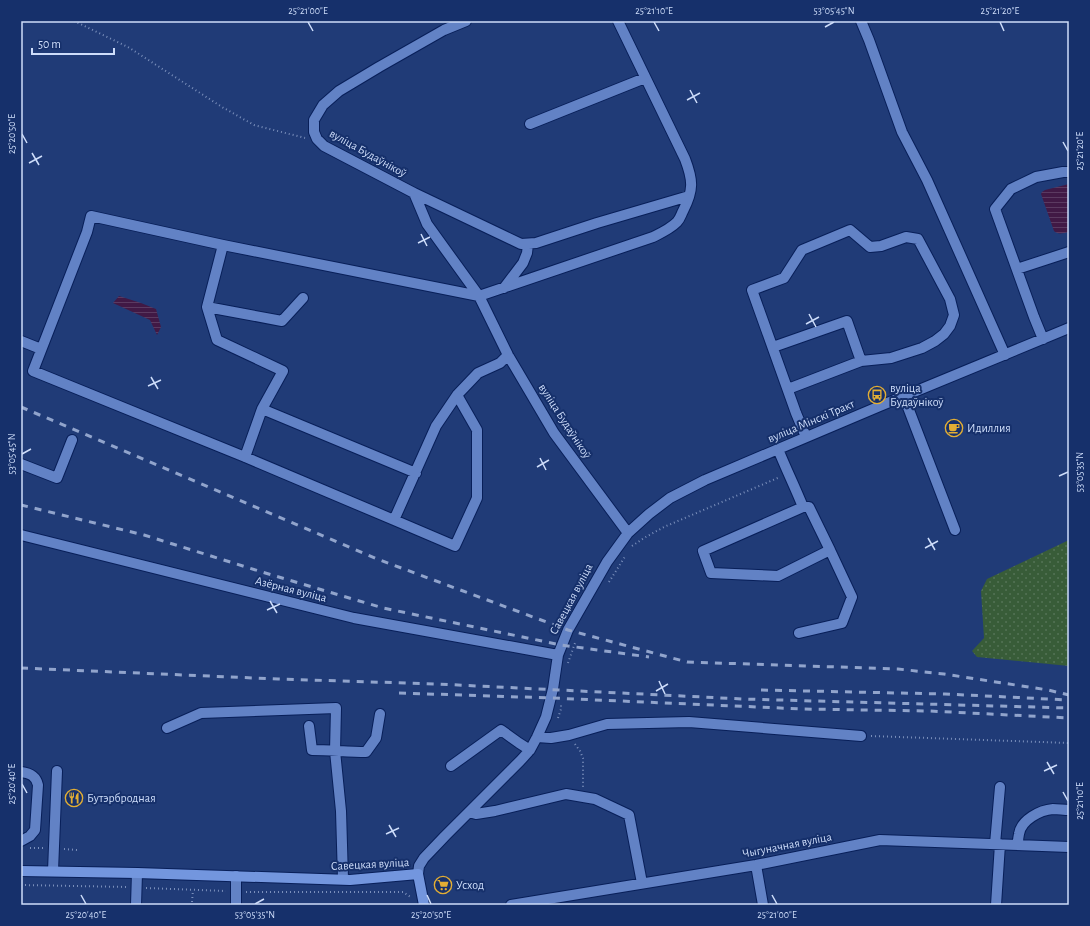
<svg xmlns="http://www.w3.org/2000/svg" width="1090" height="926" viewBox="0 0 1090 926" font-family="'Alegreya Sans',sans-serif">
	<style>
		.grass { fill: url(#grass-dots) }
		.water { fill: url(#water-rules) }
		.lines { fill: none; stroke-linecap: round; stroke-linejoin: round }
		.minor-casing { stroke: #081f59; stroke-width: 12 }
		.major-casing { stroke: #081f59; stroke-width: 12 }
		.path { stroke: #7a8fbb; stroke-width: 2; stroke-dasharray: 1 3; stroke-linecap: butt }
		.minor { stroke: #6282c5; stroke-width: 10 }
		.major { stroke: #7396de; stroke-width: 10 }
		.rail { stroke: #91a4cc; stroke-width: 3; stroke-dasharray: 7 7; stroke-linecap: butt }
		.ticks { fill: none; stroke: #ceddfa; stroke-width: 1.5 }
		.labels { text-anchor: middle; dominant-baseline: central; stroke-width: 4; stroke-linejoin: round; paint-order: stroke }
		.street-label { font-size: 12px; fill: #ceddfa; stroke: #16306b }
		.poi-label { font-size: 12px; fill: #ceddfa; stroke: #16306b; text-anchor: start }
		.neatline { fill: none; stroke: #ceddfa; stroke-width: 1.5 }
		.ticks-label { font-size: 10px; text-anchor: middle; fill: #ceddfa }
	</style>
	<defs>
		<pattern id="grass-dots" width="8" height="8" patternUnits="userSpaceOnUse"><rect width="8" height="8" fill="#385c38"/><path d="M2 2h.1M6 6h.1" fill="none" stroke="#547356" stroke-width="1.8" stroke-linecap="round"/></pattern>
		<pattern id="water-rules" width="6" height="5" patternUnits="userSpaceOnUse"><rect width="6" height="5" fill="#411945"/><path d="M0 2.5h6" fill="none" stroke="#5b3a61"/></pattern>
	</defs>
	<rect width="100%" height="100%" fill="#203b77"/>
	<path class="grass" d="M1069 540V666L977 657 972 651 984 638 981 591 987 579Z"/>
	<path class="water" d="M1069 184V232C1063 233 1058 235 1054 231L1041 194 1042 192 1045 190Z
		M119 296 141 303 156 309 161 327 157 335 150 320 113 303Z"/>
	<g class="lines">
		<defs>
			<path id="minor" d="M466 21 444 30 379 67 339 91 323 105 314 120V132L317 139 324 146 414 193 427 224 479 296 508 355 554 433 628 533
				M861 21 869 40 902 132 927 180 1005 355
				M530 124 645 78
				M414 193 521 244 536 243 597 223 689 196
				M223 245 207 307 217 340 283 371 262 409
				M1017 269 1069 252
				M504 288 523 263 527 253 528 244
				M207 307 282 321 303 298
				M1043 339 1034 317 995 209 1011 189 1036 177 1063 172H1069
				M21 341 41 349
				M773 347 847 321 861 361
				M508 355 500 363 478 373 457 395 436 426 394 520 245 457 33 371 87 232 91 216 223 245 479 296 653 237C661 233 670 229 677 222 680 219 681 215 683 211 694 190 693 180 685 159L618 21
				M788 389 861 361 891 358 922 348 935 341 944 334 950 326 954 315 950 299 918 239 906 237 881 246 870 247 850 230 802 250 784 278 752 290 796 413 806 437
				M904 397 955 530
				M778 449C786 469 795 487 803 507L703 551 711 573 778 576 830 550 809 507H803
				M245 457 262 409 416 473
				M21 464 57 478 72 440
				M394 520 455 546 477 498V430L457 395
				M21 535 354 618 558 655
				M799 633 842 623 852 597 830 550
				M309 726 312 750C330 750 348 752 366 752L376 738 380 714
				M167 728 201 713 336 708 335 751 341 811 343 879
				M537 737 551 738 569 735 607 724 689 722 861 736
				M451 766 501 730 519 743 530 750
				M21 772C30 773 36 776 38 785L35 830 30 836 21 841
				M469 812 476 814 495 811 566 794 595 799 629 815 642 883
				M995 844 1000 787
				M1018 844C1018 841 1018 838 1019 834 1021 820 1040 810 1053 809 1058 809 1064 810 1069 810
				M756 865 763 905
				M53 871 57 771
				M418 874 419 866 424 858 445 836 520 761 530 750 537 737 546 717 553 689 558 655 568 630 607 562 628 533 649 514 670 498 705 480 880 406 1069 328
				M236 876V905
				M136 905 137 873
				M511 905 756 865 880 840 1069 847
				M996 905 1000 844"/>
			<path id="major" d="M21 871 137 873 350 880 418 874 424 905"/>
		</defs>
		<use href="#minor" class="minor-casing"/>
		<use href="#major" class="major-casing"/>
		<path class="path" d="M74 21 128 47 222 107 254 125 305 138
			M632 546 644 538 664 527 780 477
			M609 582 626 555
			M568 663 575 643
			M558 718 561 709V703
			M871 736 1069 743
			M575 744 580 751 583 758V788
			M30 848H44
			M64 849 77 850
			M21 885 128 887
			M146 888 226 891
			M246 892H403L412 898
			M192 902 193 890"/>
		<use href="#minor" class="minor"/>
		<use href="#major" class="major"/>
		<path class="rail" d="M21 407 377 559 568 630 687 662 898 669 944 674 1048 690 1069 695
			M21 505 144 535 262 572 383 608 561 645 649 657
			M21 668 278 679 437 684 743 699 1069 708
			M761 690 945 694 1069 700
			M399 693 552 698 803 709 930 711 1069 718"/>
	</g>
	<path class="ticks" d="M308 22 313 31M654 22 659 31M1000 22 1004 31M825 27 834 22M690 90 697 103M687 100 700 93M22 134 27 143M1063 142 1068 151M32 153 39 165M29 163 42 156M421 234 427 246M418 243 430 237M809 314 816 327M806 324 819 317M151 377 158 389M148 386 161 380M22 454 31 449M540 458 546 470M537 467 549 460M1059 476 1068 472M928 538 935 550M925 548 938 541M270 601 277 613M267 610 280 604M659 681 665 694M656 691 668 684M1047 762 1054 774M1044 771 1057 765M22 784 27 793M1063 792 1068 801M389 825 396 837M386 834 399 828M81 895 86 904M427 895 431 904M772 895 777 904M255 904 264 899"/>
	<defs>
		<symbol id="bus-ring" viewBox="-11 -11 22 22"><circle r="9.5" fill="#16306b" stroke="#e3ae34" stroke-width="1.5"/><path d="M-5-6H5V4H4V6H2V4H-2V6H-4V4H-5ZM-3.5-4V0h7V-4ZM-3.5 1.2v1.5H-2V1.2ZM2 1.2v1.5H3.5V1.2Z" fill="#e3ae34"/></symbol>
		<symbol id="cafe-ring" viewBox="-11 -11 22 22"><circle r="9.5" fill="#16306b" stroke="#e3ae34" stroke-width="1.5"/><path d="M-5.5-4.5H6V0H3Q3 3.5 0 3.5H-2.5Q-5.5 3.5-5.5 0ZM3-3.2v2h1.7v-2ZM-6 4.5H4V6H-6Z" fill="#e3ae34"/></symbol>
		<symbol id="restaurant-ring" viewBox="-11 -11 22 22"><circle r="9.5" fill="#16306b" stroke="#e3ae34" stroke-width="1.5"/><path d="M-5-6h1v4h1v-4h1v4h1v-4h1v5L-1.5 .5V6h-2V.5L-5-1ZM5-6V6H3V1.5H1.5Q1.5-4 5-6Z" fill="#e3ae34"/></symbol>
		<symbol id="supermarket-ring" viewBox="-11 -11 22 22"><circle r="9.5" fill="#16306b" stroke="#e3ae34" stroke-width="1.5"/><path d="M-6-5.5h2.5l.6 2H6L4.5 2H-2.5L-4.4-4H-6ZM-1.5 3.2a1.3 1.3 0 1 0 .1 0ZM3 3.2a1.3 1.3 0 1 0 .1 0Z" fill="#e3ae34"/></symbol>
	</defs>
	<g fill-rule="evenodd">
		<use href="#bus-ring" x="867" y="385" width="20" height="20"/>
		<use href="#cafe-ring" x="944" y="418" width="20" height="20"/>
		<use href="#restaurant-ring" x="64" y="788" width="20" height="20"/>
		<use href="#supermarket-ring" x="433" y="875" width="20" height="20"/>
	</g>
	<g class="labels">
		<g class="street-label">
			<text transform="translate(368 153) rotate(29)">вуліца Будаўнікоў</text>
			<text transform="translate(565 421) rotate(57)">вуліца Будаўнікоў</text>
			<text transform="translate(811 421) rotate(-23)">вуліца Мінскі Тракт</text>
			<text transform="translate(291 589) rotate(14)">Азёрная вуліца</text>
			<text transform="translate(571 599) rotate(-62)">Савецкая вуліца</text>
			<text transform="translate(787 845) rotate(-11)">Чыгуначная вуліца</text>
			<text transform="translate(370 864) rotate(-3)">Савецкая вуліца</text>
		</g>
		<g class="poi-label">
			<text x="890" y="388">вуліца<tspan x="890" dy="14">Будаўнікоў</tspan></text>
			<text x="967" y="428">Идиллия</text>
			<text x="87" y="798">Бутэрбродная</text>
			<text x="456" y="885">Усход</text>
		</g>
	</g>
	<rect width="1090" height="926" fill="none" stroke="#16306b" stroke-width="44"/>
	<path d="M32 48v6h82v-6" fill="none" stroke="#ceddfa" stroke-width="2"/>
	<text x="38" y="48" font-size="12" fill="#ceddfa" stroke="#16306b" stroke-width="3" paint-order="stroke">50 m</text>
	<rect x="22" y="22" width="1046" height="882" class="neatline"/>
	<g class="ticks-label">
		<text x="308" y="14">25°21'00"E</text>
		<text x="654" y="14">25°21'10"E</text>
		<text x="834" y="14">53°05'45"N</text>
		<text x="1000" y="14">25°21'20"E</text>
		<text transform="translate(11 134) rotate(-90)" y="4">25°20'50"E</text>
		<text transform="translate(1079 151) rotate(-90)" y="4">25°21'20"E</text>
		<text transform="translate(11 454) rotate(-90)" y="4">53°05'45"N</text>
		<text transform="translate(1079 472) rotate(-90)" y="4">53°05'35"N</text>
		<text transform="translate(11 784) rotate(-90)" y="4">25°20'40"E</text>
		<text transform="translate(1079 801) rotate(-90)" y="4">25°21'10"E</text>
		<text x="86" y="918">25°20'40"E</text>
		<text x="255" y="918">53°05'35"N</text>
		<text x="431" y="918">25°20'50"E</text>
		<text x="777" y="918">25°21'00"E</text>
	</g>
</svg>
